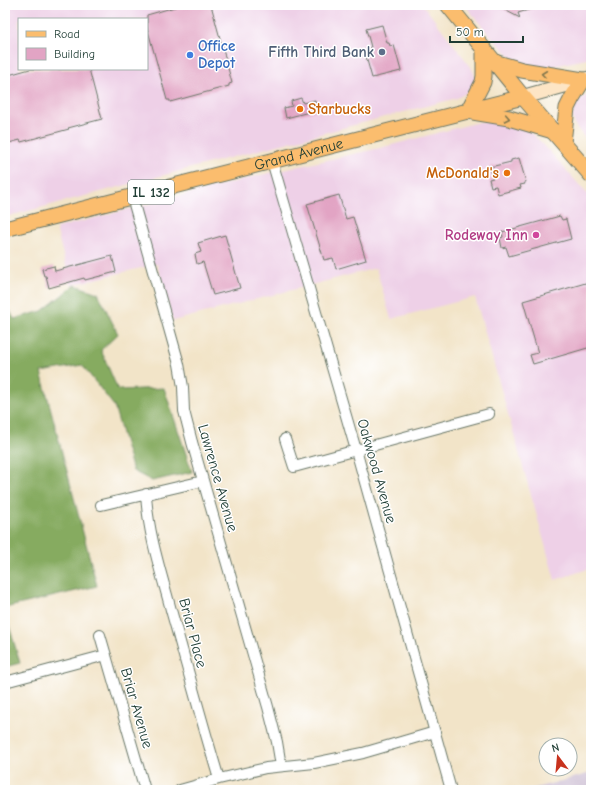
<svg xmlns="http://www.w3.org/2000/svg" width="596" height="795" viewBox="0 0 596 795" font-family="'Comic Neue',sans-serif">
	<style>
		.built { fill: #eed0e7; fill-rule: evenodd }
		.industrial { fill: #ccbed3 }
		.forest { fill: #86ab60; stroke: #52744a }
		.building { fill: #e2a4c4 }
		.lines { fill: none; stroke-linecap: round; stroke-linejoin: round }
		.minor-casing { stroke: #697768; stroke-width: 12 }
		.secondary-casing { stroke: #697768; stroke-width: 16 }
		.primary-casing { stroke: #697768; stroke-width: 17 }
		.minor { stroke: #fff; stroke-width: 10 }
		.secondary { stroke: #fde5c5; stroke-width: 14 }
		.primary { stroke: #fbbd6e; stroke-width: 15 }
		.oneway { stroke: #82774e }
		.service-dot { fill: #5c6f8a; stroke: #fff; stroke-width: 1.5 }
		.shop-dot { fill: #3f7fe0; stroke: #fff; stroke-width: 1.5 }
		.food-dot { fill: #e8710a; stroke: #fff; stroke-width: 1.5 }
		.hotel-dot { fill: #d1479c; stroke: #fff; stroke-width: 1.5 }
		.labels { text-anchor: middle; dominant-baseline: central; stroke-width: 3; stroke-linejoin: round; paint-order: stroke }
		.shield { fill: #fff; stroke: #627771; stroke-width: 1 }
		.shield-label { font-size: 14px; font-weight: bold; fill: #1f3d34 }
		.shop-label { font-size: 15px; font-weight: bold; fill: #366cbe; stroke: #fff; text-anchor: start }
		.service-label { font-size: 15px; font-weight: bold; fill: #4e5e75; stroke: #fff; text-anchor: end }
		.food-label { font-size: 15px; font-weight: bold; fill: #c56008; stroke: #fff; text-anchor: start }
		.street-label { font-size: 15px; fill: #1f3d34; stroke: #fff }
		.hotel-label { font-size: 15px; font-weight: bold; fill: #b23c85; stroke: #fff; text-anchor: end }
	</style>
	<rect width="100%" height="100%" fill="#fff"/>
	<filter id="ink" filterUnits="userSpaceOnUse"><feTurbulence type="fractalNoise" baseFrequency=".025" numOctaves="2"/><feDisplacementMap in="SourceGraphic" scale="8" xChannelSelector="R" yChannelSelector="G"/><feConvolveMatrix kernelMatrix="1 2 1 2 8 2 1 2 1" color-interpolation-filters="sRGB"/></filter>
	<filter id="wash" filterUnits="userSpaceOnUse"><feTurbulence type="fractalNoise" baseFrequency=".012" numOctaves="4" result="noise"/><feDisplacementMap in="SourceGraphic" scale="16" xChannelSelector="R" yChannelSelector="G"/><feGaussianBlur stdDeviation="0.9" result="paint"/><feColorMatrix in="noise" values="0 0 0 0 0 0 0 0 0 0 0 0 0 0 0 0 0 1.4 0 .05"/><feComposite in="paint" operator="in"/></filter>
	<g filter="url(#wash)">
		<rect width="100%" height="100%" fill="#f2e4c8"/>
		<path class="built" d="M5 5H423L471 67 477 80 470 91 457 98 5 217ZM19 19H147V69H19Z
			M465 5H591V58L549 67 524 65 511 57 484 29Z
			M591 94V145L576 127 572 117 575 104 583 97Z
			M495 120 526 128 542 143 591 198V568L555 580 475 297 391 319 376 268 173 321 157 264 71 285 56 228 261 175 380 148 479 122Z"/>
		<path class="industrial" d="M591 773V790H528Z"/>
		<path class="forest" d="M75 285 98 293 118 334 101 350 118 390 164 388 192 472 152 481 133 471 114 406 82 365 41 372 97 586 5 608V301L14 319 42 311Z
			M5 612 20 663 5 667Z"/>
		<g id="blocks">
			<path class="building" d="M182 5H211L232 83 229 84V86L170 102V100H167L147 27V15Z
				M507 5H537L538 7 518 13 520 18 501 8 507 6Z
				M382 25 387 43H389L390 46 394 45 401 71 372 78 365 53 370 51 369 48 371 47 366 29Z
				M30 69H89L102 119 68 128 69 129 21 142 20 140 5 144V76Z
				M301 98 303 103 315 100 317 110 286 118 284 108 292 106 291 101Z
				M519 158 526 182H524L525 184 520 185 521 188 498 194 496 186 491 187 489 179 493 178 490 167 511 162V160Z
				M339 195 346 219 353 217 366 260 336 269 333 258 324 260 307 204Z
				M560 216 562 220 566 219 571 239 509 256 506 247 502 248 500 238 503 237 502 232Z
				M225 235 240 288 213 295 203 262 197 264 195 254 201 252 198 243Z
				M112 256 116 272 85 280 84 278 49 288 46 276H44L42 269 54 266 55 271Z
				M589 282 591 287V347L533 364 530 355 538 353 523 301Z"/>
		</g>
	</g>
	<g filter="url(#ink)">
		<use href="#blocks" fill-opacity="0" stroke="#697768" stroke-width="1"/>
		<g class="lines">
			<defs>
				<path id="minor" d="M272 161 356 450 451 790
					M132 197 179 364 183 387 184 411 192 442 268 707 277 742 281 766
					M285 439 294 467 489 414
					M146 494C148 534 161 572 171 610 187 666 202 723 219 779
					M101 505 203 481
					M100 635 145 790
					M5 682 106 655
					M180 790 219 779 266 768 314 763 363 753 435 732"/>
				<path id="secondary" d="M523 97 591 78"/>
				<g id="primary">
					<path d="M448 5 523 97 591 175"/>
					<path d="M494 62 522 70 583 80 572 98 567 108 563 142"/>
					<path d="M468 111 483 82 484 76V51"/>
					<path d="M473 112 509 118 553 131"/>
					<path id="s1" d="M5 229 523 97"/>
				</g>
			</defs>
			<use href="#minor" class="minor-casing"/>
			<use href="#secondary" class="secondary-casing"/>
			<use href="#primary" class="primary-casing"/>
			<use href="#minor" class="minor"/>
			<use href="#secondary" class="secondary"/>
			<use href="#primary" class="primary"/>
		</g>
		<defs><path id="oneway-chevron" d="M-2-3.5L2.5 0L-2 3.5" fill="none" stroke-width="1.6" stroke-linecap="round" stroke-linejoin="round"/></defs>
		<g class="oneway">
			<use href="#oneway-chevron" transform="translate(544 74) rotate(-173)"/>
			<use href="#oneway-chevron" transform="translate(507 118) rotate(11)"/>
		</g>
	</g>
	<circle class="service-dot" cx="382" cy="52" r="4"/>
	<circle class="shop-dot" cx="190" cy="55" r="4"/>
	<g class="food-dot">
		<circle cx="300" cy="109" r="4"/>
		<circle cx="507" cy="173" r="4"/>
	</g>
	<circle class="hotel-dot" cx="536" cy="235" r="4"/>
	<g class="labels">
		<rect class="shield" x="128" y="180" width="46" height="24" rx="3"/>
		<g class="shield-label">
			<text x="151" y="192">IL 132</text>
		</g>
		<g class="shop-label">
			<text x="198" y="46">Office<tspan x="198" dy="17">Depot</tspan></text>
		</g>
		<g class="service-label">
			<text x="374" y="52">Fifth Third Bank</text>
		</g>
		<g class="food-label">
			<text x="308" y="109">Starbucks</text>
			<text x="499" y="173" text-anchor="end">McDonald's</text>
		</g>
		<g class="street-label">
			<text stroke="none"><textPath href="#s1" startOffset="303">Grand Avenue</textPath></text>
			<text transform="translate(377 471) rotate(74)">Oakwood Avenue</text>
			<text transform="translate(218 478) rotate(74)">Lawrence Avenue</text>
			<text transform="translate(193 633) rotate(75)">Briar Place</text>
			<text transform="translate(137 708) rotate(74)">Briar Avenue</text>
		</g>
		<g class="hotel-label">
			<text x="528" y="235">Rodeway Inn</text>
		</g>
	</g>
	<rect width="596" height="795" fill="none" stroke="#fff" stroke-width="20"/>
	<rect x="18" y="18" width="130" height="52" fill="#ffffff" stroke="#a5b1ae"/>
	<rect x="26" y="31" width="20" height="6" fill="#fbbd6e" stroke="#a5b1ae"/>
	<text x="54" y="38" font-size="12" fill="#1f3d34">Road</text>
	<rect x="26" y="48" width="20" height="12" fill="#e2a4c4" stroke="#a5b1ae"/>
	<text x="54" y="58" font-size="12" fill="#1f3d34">Building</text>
	<g transform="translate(558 757) rotate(344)"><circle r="19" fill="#ffffff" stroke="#a5b1ae"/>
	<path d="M0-3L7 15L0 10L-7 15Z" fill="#c8321e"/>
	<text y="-6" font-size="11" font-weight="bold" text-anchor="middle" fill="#1f3d34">N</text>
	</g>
	<path d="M450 36v6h73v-6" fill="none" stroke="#1f3d34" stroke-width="2"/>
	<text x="456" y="36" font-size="12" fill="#1f3d34" stroke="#ffffff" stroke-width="3" paint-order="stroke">50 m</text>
</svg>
